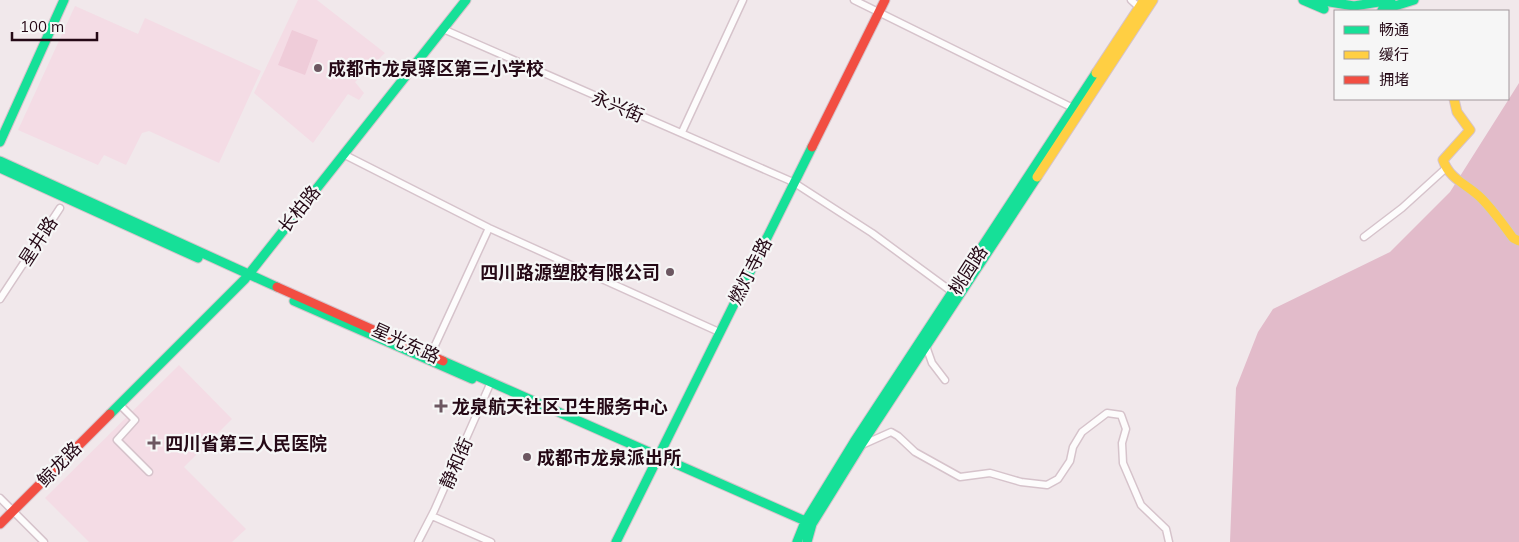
<svg xmlns="http://www.w3.org/2000/svg" width="1519" height="542" viewBox="0 0 1519 542" font-family="Mulish,'Noto Sans SC',sans-serif">
	<style>
		.built { fill: #f4dce5 }
		.green { fill: #efccd9 }
		.forest { fill: #e2bbca }
		.lines { fill: none; stroke-linecap: round; stroke-linejoin: round }
		.street-casing { stroke: #d6c3cb; stroke-width: 9 }
		.fast-casing { stroke: #d6c3cb; stroke-width: 11 }
		.slow-casing { stroke: #d6c3cb; stroke-width: 11 }
		.jam-casing { stroke: #d6c3cb; stroke-width: 11 }
		.street { stroke: #fdfcfc; stroke-width: 6 }
		.fast { stroke: #16e098; stroke-width: 9 }
		.slow { stroke: #ffcf43; stroke-width: 9 }
		.jam { stroke: #f24e42; stroke-width: 9 }
		.poi-dot { fill: #6c5761; stroke: #f6f6f6; stroke-width: 2 }
		.labels { text-anchor: middle; dominant-baseline: central; stroke-width: 4.5; stroke-linejoin: round; paint-order: stroke }
		.poi-label { font-size: 18px; font-weight: bold; fill: #250916; stroke: #f6f6f6; text-anchor: start }
		.street-label { font-size: 18px; fill: #250916; stroke: #f6f6f6 }
	</style>
	<rect width="100%" height="100%" fill="#f1e8eb"/>
	<path class="built" d="M298 0H317L385 53 355 82 364 93 359 100 348 94 313 143 254 93Z
		M75 6 138 34 145 18 261 71 219 163 149 131 142 133 126 165 104 155 98 165 18 130Z
		M179 365 232 419 184 467 246 529 232 542H89L45 498Z"/>
	<path class="green" d="M292 30 318 40 305 75 278 65Z"/>
	<path class="forest" d="M1519 83V542H1230L1236 388 1258 332 1273 309 1390 252 1450 192Z"/>
	<g class="lines">
		<defs>
			<path id="street" d="M854 0 1077 110
				M1131 0 1142 10
				M443 29 793 182 872 233 955 294
				M682 132 743 0
				M343 154 489 228 719 332
				M1364 237 1402 208 1445 169
				M0 299 60 208
				M926 346 932 363 945 380
				M431 354 489 228
				M119 404 135 420 117 440 149 472
				M862 445 891 432 898 436 915 452 960 477 990 473 1021 482 1047 485 1058 479 1070 461 1073 447 1082 432 1107 413 1121 415 1126 429 1122 443 1123 463 1141 505 1166 529 1169 542
				M0 498 44 542
				M432 516 491 542
				M418 542 434 511 491 382"/>
			<path id="fast" d="M1303 0 1324 9
				M1318 0 1354 6 1391 0
				M1382 10 1414 0
				M0 142 64 0
				M0 161 277 287
				M0 168 198 258
				M294 301 472 379
				M443 361 812 524
				M110 414 245 279 466 0
				M616 542 812 147
				M797 542 805 522 854 442 1096 73
				M807 542 812 524 861 445 1037 177"/>
			<path id="slow" d="M1096 73 1144 0
				M1454 99 1457 112 1470 130 1443 160C1450 180 1467 184 1481 198 1493 210 1503 224 1513 238L1519 241
				M1037 177 1153 0"/>
			<path id="jam" d="M812 147 885 0
				M277 287 443 361
				M0 524 110 414"/>
		</defs>
		<use href="#street" class="street-casing"/>
		<use href="#fast" class="fast-casing"/>
		<use href="#slow" class="slow-casing"/>
		<use href="#jam" class="jam-casing"/>
		<use href="#street" class="street"/>
		<use href="#fast" class="fast"/>
		<use href="#slow" class="slow"/>
		<use href="#jam" class="jam"/>
	</g>
	<g class="poi-dot">
		<circle cx="318" cy="68" r="5"/>
		<circle cx="670" cy="272" r="5"/>
		<path d="M438.5 398.5h5v5h5v5h-5v5h-5v-5h-5v-5h5z"/>
		<path d="M151.5 435.5h5v5h5v5h-5v5h-5v-5h-5v-5h5z"/>
		<circle cx="527" cy="457" r="5"/>
	</g>
	<g class="labels">
		<g class="poi-label">
			<text x="328" y="68">成都市龙泉驿区第三小学校</text>
			<text x="660" y="272" text-anchor="end">四川路源塑胶有限公司</text>
			<text x="452" y="406">龙泉航天社区卫生服务中心</text>
			<text x="165" y="443">四川省第三人民医院</text>
			<text x="537" y="457">成都市龙泉派出所</text>
		</g>
		<g class="street-label">
			<text transform="translate(618 106) rotate(23)">永兴街</text>
			<text transform="translate(299 209) rotate(-51)">长柏路</text>
			<text transform="translate(38 241) rotate(-57)">星井路</text>
			<text transform="translate(968 270) rotate(-57)">桃园路</text>
			<text transform="translate(750 271) rotate(-63)">燃灯寺路</text>
			<text transform="translate(406 343) rotate(24)">星光东路</text>
			<text transform="translate(456 463) rotate(-66)">静和街</text>
			<text transform="translate(59 464) rotate(-46)">鲸龙路</text>
		</g>
	</g>
	<rect x="1334" y="10" width="175" height="90" fill="#f6f6f6" stroke="#a2979c"/>
	<rect x="1344" y="26" width="25" height="8" fill="#16e098" stroke="#a2979c"/>
	<text x="1379" y="35" font-size="15" fill="#250916">畅通</text>
	<rect x="1344" y="51" width="25" height="8" fill="#ffcf43" stroke="#a2979c"/>
	<text x="1379" y="60" font-size="15" fill="#250916">缓行</text>
	<rect x="1344" y="76" width="25" height="8" fill="#f24e42" stroke="#a2979c"/>
	<text x="1379" y="85" font-size="15" fill="#250916">拥堵</text>
	<path d="M12 32v8h85v-8" fill="none" stroke="#250916" stroke-width="2.5"/>
	<text x="20" y="32" font-size="15" fill="#250916" stroke="#f6f6f6" stroke-width="4" paint-order="stroke">100 m</text>
</svg>
